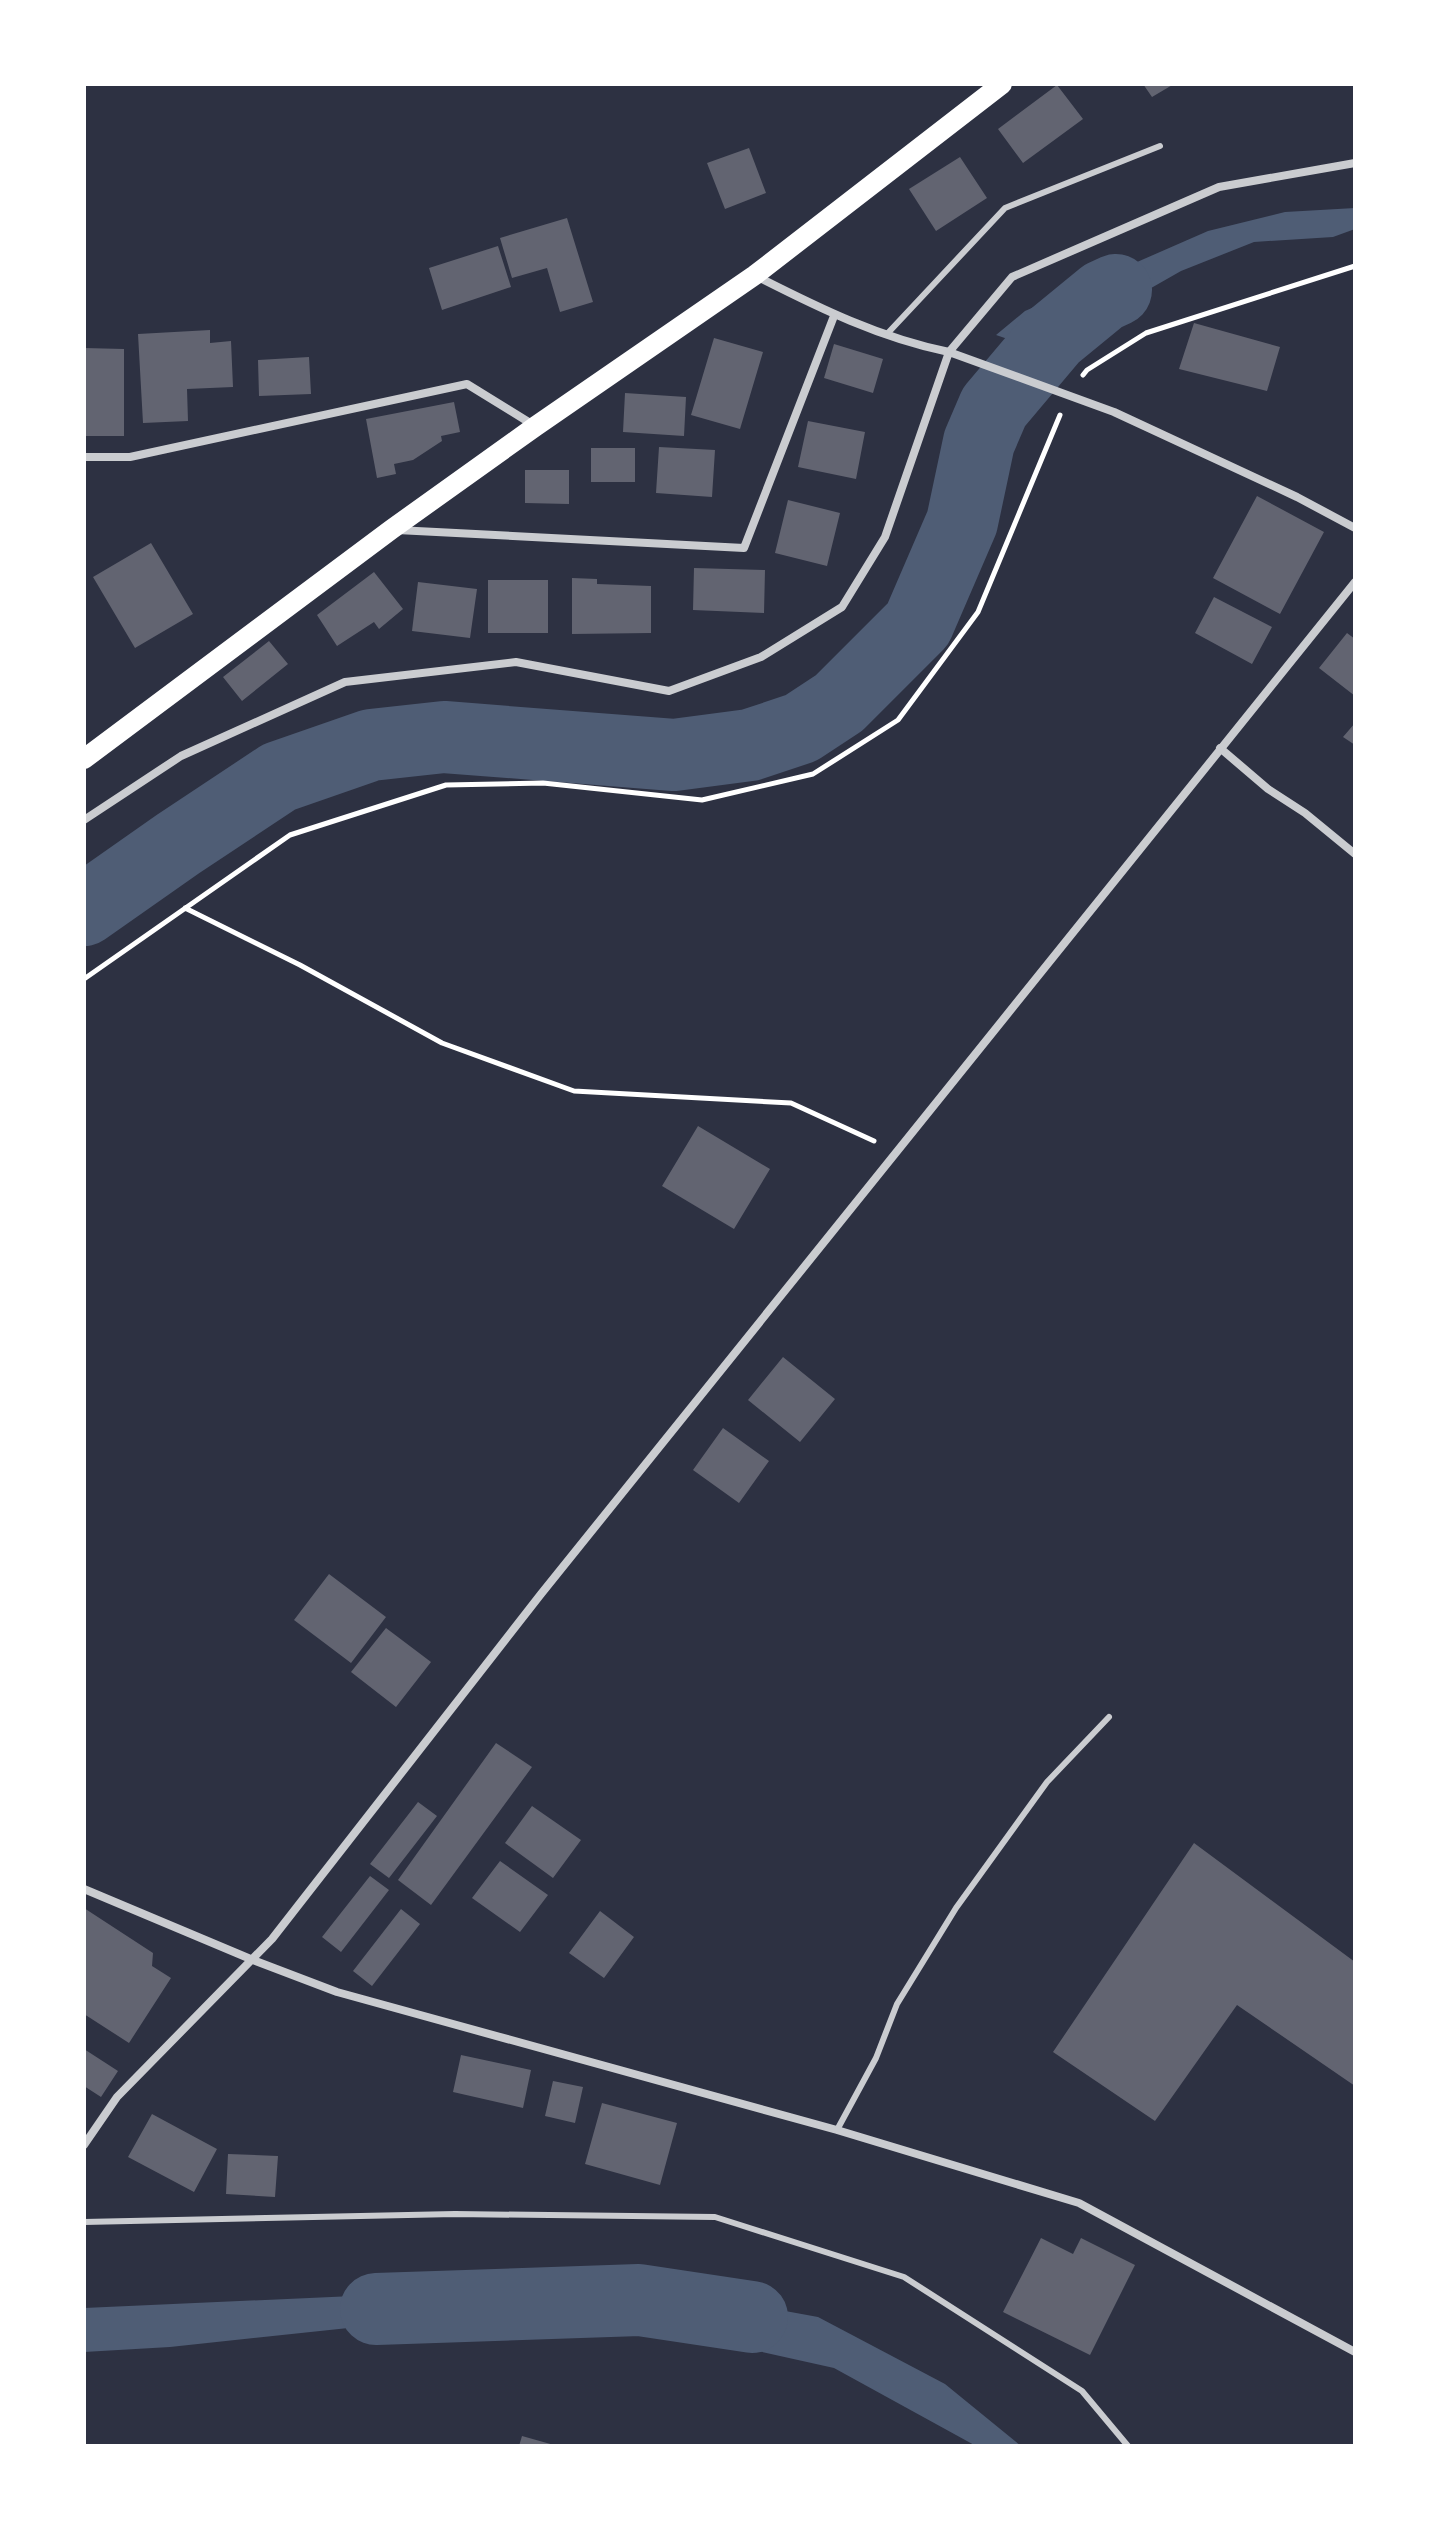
<svg xmlns="http://www.w3.org/2000/svg" width="1439" height="2530" viewBox="0 0 1439 2530" font-family="Rubik,sans-serif">
	<style>
		.water { fill: #4f5d75 }
		.lines { fill: none; stroke-linecap: round; stroke-linejoin: round }
		.river { stroke: #4f5d75; stroke-width: 72 }
		.building { fill: #626471 }
		.path { stroke: #fff; stroke-width: 5 }
		.service { stroke: #caccd0; stroke-width: 6 }
		.minor { stroke: #caccd0; stroke-width: 8 }
		.primary { stroke: #fff; stroke-width: 20 }
	</style>
	<rect width="100%" height="100%" fill="#2d3142"/>
	<path class="water" d="M1355 208V229L1333 237 1254 242 1181 271 1074 332 1057 356 996 335 1025 311 1208 231 1285 212Z
		M656 2287 818 2317 945 2384 1021 2446H976L834 2368 637 2324 655 2313Z
		M486 2290 471 2315 170 2347 84 2352V2308Z"/>
	<g class="lines">
		<path class="river" d="M84 910 178 844 279 777 371 745 444 737 674 755 750 745 801 728 839 703 918 624 962 522 979 442 994 407 1053 337 1103 296 1116 290
			M376 2309 639 2300 752 2317"/>
	</g>
	<path class="building" d="M1143 84H1174L1152 97Z
		M1057 85 1083 119 1023 163 998 129Z
		M749 148 766 193 725 209 707 163Z
		M960 157 987 198 936 231 909 189Z
		M567 218 593 302 560 312 547 268 512 278 500 238Z
		M498 246 511 287 442 310 429 268Z
		M1194 323 1280 347 1267 391 1179 369Z
		M210 330V343L231 341 233 387 187 389 188 421 143 423 138 334Z
		M714 338 763 352 740 429 691 415Z
		M834 344 883 359 873 393 824 378Z
		M84 348 124 349V436H84Z
		M309 357 311 394 259 396 258 360Z
		M625 393 686 397 684 436 623 432Z
		M454 402 460 432 441 436 442 441 413 460 394 464 396 474 377 478 366 419Z
		M808 421 865 432 856 479 798 467Z
		M659 447 715 450 712 497 656 493Z
		M591 448H635V482H591Z
		M525 470H569V504L525 503Z
		M1257 496 1324 532 1280 614 1213 578Z
		M788 500 840 513 827 566 775 553Z
		M151 543 193 614 135 648 93 577Z
		M694 568 765 570 764 613 693 610Z
		M374 572 403 609 379 629 374 622 337 646 317 615Z
		M572 578 597 579V584L651 586V633L572 634Z
		M488 580H548V633H488Z
		M418 582 477 589 470 638 412 631Z
		M1214 597 1272 627 1252 664 1195 633Z
		M1347 633 1355 639V696L1319 668Z
		M269 641 288 664 242 701 223 677Z
		M1355 723V745L1343 737Z
		M698 1126 770 1169 734 1229 662 1186Z
		M783 1357 835 1399 800 1442 748 1400Z
		M723 1428 769 1461 739 1503 693 1470Z
		M329 1574 386 1617 351 1663 294 1620Z
		M386 1628 431 1662 396 1707 351 1672Z
		M496 1743 532 1767 431 1905 398 1880Z
		M418 1802 437 1816 389 1878 370 1864Z
		M532 1806 581 1840 553 1878 505 1843Z
		M1194 1843 1355 1962V2086L1237 2005 1155 2121 1053 2052Z
		M500 1861 548 1895 520 1932 472 1898Z
		M370 1876 389 1890 341 1952 322 1937Z
		M84 1908 153 1953 152 1966 171 1978 129 2043 84 2014Z
		M401 1909 420 1924 372 1986 353 1971Z
		M600 1911 634 1937 604 1978 569 1953Z
		M84 2049 118 2071 101 2097 84 2086Z
		M461 2055 531 2070 523 2108 453 2092Z
		M553 2081 583 2087 575 2123 545 2116Z
		M602 2103 677 2123 660 2185 585 2164Z
		M152 2114 217 2149 194 2192 128 2157Z
		M228 2154 278 2156 275 2197 226 2194Z
		M1041 2238 1073 2254 1081 2238 1135 2265 1090 2355 1003 2312Z
		M522 2436 554 2445V2446H519Z"/>
	<g class="lines">
		<path class="path" d="M1083 375 1087 370 1146 333 1355 266
			M185 908 300 965 442 1043 574 1091 791 1103 874 1141
			M84 979 290 835 446 785 543 783 702 800 813 774 898 720 978 612 1060 415"/>
		<path class="service" d="M887 334 1005 208 1160 146
			M837 2130 876 2058 897 2004 956 1908 1047 1782 1109 1717
			M84 2222 455 2214 715 2217 904 2277 1082 2391 1128 2446"/>
		<path class="minor" d="M756 276C819 308 880 338 949 352L1114 412 1297 497 1355 528
			M84 457H130L467 384 535 426
			M397 530 744 548 834 316
			M1220 748 1268 789 1305 813 1355 854
			M84 820 181 756 345 682 516 662 669 691 761 657 842 607 885 537 949 352 1012 277 1219 187 1355 163
			M84 1889 253 1960 337 1992 837 2130 1079 2203 1355 2352
			M84 2145 117 2097 272 1939 541 1594 1355 582"/>
		<path class="primary" d="M84 759 392 529 536 426 755 275 1002 84"/>
	</g>
	<rect width="1439" height="2530" fill="none" stroke="#ffffff" stroke-width="172"/>
</svg>
